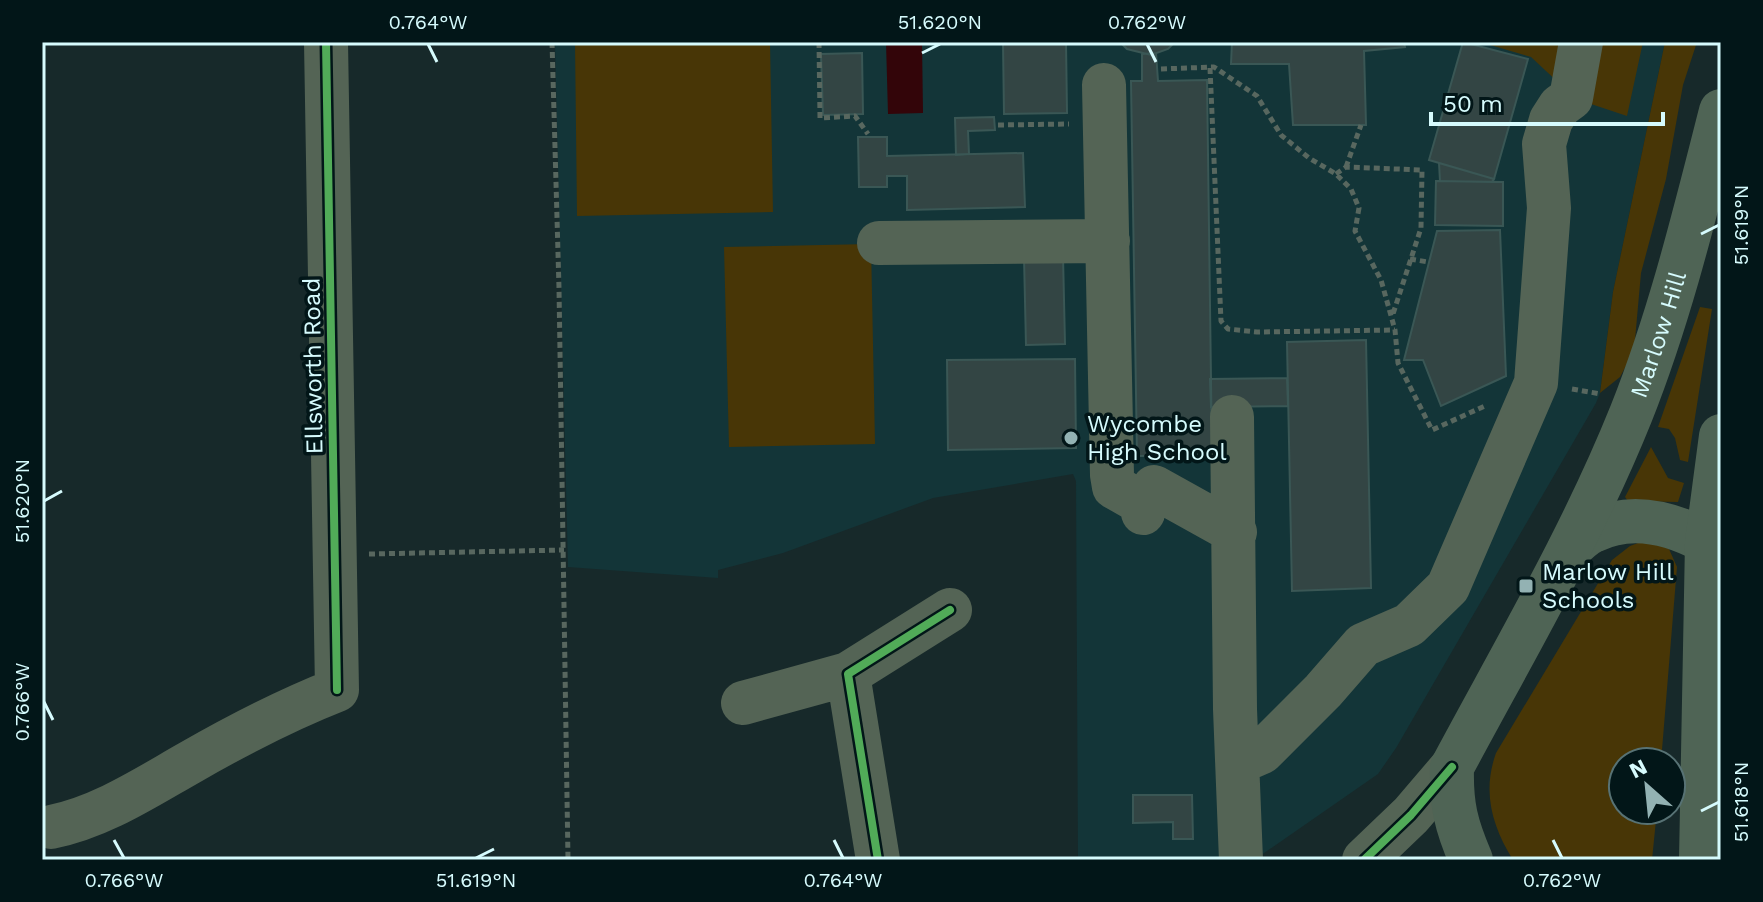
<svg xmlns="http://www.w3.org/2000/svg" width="1763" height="902" viewBox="0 0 1763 902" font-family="'Work Sans',sans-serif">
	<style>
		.built { fill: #133538 }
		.green { fill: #483606 }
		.water { fill: #330509 }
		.building { fill: #334544; stroke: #3a5755; stroke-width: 2 }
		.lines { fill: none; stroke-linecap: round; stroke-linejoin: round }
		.path { stroke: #58675f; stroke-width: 5; stroke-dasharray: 6 4; stroke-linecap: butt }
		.minor { stroke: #546455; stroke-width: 44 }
		.major { stroke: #4f6455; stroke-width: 44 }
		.cycleway-casing { stroke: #021618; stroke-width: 13 }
		.cycleway { stroke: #51ab58; stroke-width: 8 }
		.ticks { fill: none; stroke: #d6fbfd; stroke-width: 3 }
		.poi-dot { fill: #93b2b3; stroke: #021618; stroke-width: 3 }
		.labels { text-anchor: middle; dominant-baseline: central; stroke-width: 7; stroke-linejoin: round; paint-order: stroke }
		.street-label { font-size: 24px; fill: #d6fbfd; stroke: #021618 }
		.poi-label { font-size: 24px; fill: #d6fbfd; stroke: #021618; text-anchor: start }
		.neatline { fill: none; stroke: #d6fbfd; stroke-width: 3 }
		.ticks-label { font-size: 20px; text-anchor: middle; fill: #d6fbfd }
	</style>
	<rect width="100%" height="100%" fill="#17292a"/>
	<path class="built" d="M555 42H1665L1613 292 1600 393 1596 403 1396 748 1378 774 1254 860H1078L1076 481 1073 474 933 498 783 553 718 570V578L568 567Z"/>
	<path class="green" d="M575 42H770L773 212 577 216Z
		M1480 42H1643L1627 116 1576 99 1531 57Z
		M1665 42H1697L1683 85 1666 179 1641 273 1634 351 1620 377 1600 393 1613 292Z
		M871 244 875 444 729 447 724 247Z
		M1700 307 1712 309 1688 462 1680 460 1675 438 1669 429 1658 427Z
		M1651 447 1668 478 1684 483 1678 502 1628 501 1625 497Z
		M1646 540 1669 549 1677 567 1661 762H1623V810H1657L1652 860H1513C1492 826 1482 792 1496 753L1612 560 1630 546Z"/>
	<path class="water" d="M886 42H922L923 113 888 114Z"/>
	<path class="building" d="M1003 42H1066L1067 113 1004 114Z
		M1120 42H1175L1168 49 1151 55 1127 49Z
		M1232 42H1404L1405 47 1364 51 1366 125H1293L1289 64H1231Z
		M1463 42 1528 59 1494 179 1429 160Z
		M862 53 863 114 823 115 821 54Z
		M1156 53 1158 81 1207 80 1212 455 1137 456 1131 81H1142V54Z
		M994 117 995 130 968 131 969 154 956 155 955 118Z
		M858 137H887V156L1023 153 1025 207 907 210V176H887V187H859Z
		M1439 163 1494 179 1492 182 1440 181Z
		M1436 181 1503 182V226L1435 225Z
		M1500 230 1506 376 1441 406 1423 360H1404L1437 231Z
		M1063 256 1065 344 1026 345 1024 257Z
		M1366 340 1371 588 1292 591 1287 342Z
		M1075 359 1076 448 948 450 947 360Z
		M1287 378 1288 406 1211 407 1210 379Z
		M1133 795H1192L1193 839H1173V822L1133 823Z"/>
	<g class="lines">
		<path class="path" d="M552 42 559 288 568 860
			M819 42 820 118 855 116 868 134
			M1210 68 1221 321 1228 329 1257 332 1395 330
			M1161 69 1214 67 1257 96 1281 135 1309 158 1336 174 1351 189 1359 208 1355 231 1381 280 1395 330 1398 363 1432 430 1487 405
			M998 125 1069 124
			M1346 167 1361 125
			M1336 174 1346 167 1422 170 1421 228 1392 317
			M1410 259 1428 262
			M1572 389 1601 394
			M369 554 564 550"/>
		<path class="minor" d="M1104 85 1112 475 1114 487 1144 504
			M879 243 1108 241
			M1232 417 1235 709 1241 860
			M1143 513 1144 504 1154 487 1235 532
			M743 703 848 674
			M1239 762 1262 752 1323 691 1363 645 1409 625 1448 587 1536 383 1549 208 1544 144 1551 120 1560 106 1571 98 1581 42
			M51 827C101 817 145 788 189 763 236 736 286 710 337 690L326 42
			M878 860 848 674 950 610
			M1364 860 1411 815 1452 767"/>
		<g class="major">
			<path d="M1569 550C1576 543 1584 535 1593 531 1631 512 1672 523 1707 542"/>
			<path id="s1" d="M1471 860C1456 825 1451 805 1452 767 1514 651 1582 536 1631 414 1670 316 1695 213 1721 111"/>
			<path d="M1701 860 1707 542 1721 436"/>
		</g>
		<defs>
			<path id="cycleway" d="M326 42 337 690
				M878 860 848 674 950 610
				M1364 860 1411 815 1452 767"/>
		</defs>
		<use href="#cycleway" class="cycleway-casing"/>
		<use href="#cycleway" class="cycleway"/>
	</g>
	<path class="ticks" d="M428 44 437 62M1147 44 1156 62M922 53 940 44M1701 234 1719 225M44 501 62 491M44 702 53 720M1701 811 1719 802M114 840 124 858M834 840 843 858M1553 840 1562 858M476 858 494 849"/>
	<g class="poi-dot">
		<circle cx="1071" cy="438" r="8"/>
		<rect x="1518" y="578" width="16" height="16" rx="4"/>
	</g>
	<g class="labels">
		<g class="street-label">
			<text stroke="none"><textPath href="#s1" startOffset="576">Marlow Hill</textPath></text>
			<text transform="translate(313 366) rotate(-91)">Ellsworth Road</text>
		</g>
		<g class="poi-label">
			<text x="1087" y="424">Wycombe<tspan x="1087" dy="28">High School</tspan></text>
			<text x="1542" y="572">Marlow Hill<tspan x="1542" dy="28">Schools</tspan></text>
		</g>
	</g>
	<rect width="1763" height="902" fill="none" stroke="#021618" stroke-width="88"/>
	<g transform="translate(1647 786) rotate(333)"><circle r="38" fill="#021618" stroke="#577274" stroke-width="2"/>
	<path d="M0-6L14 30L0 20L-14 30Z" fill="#93b2b3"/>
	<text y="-12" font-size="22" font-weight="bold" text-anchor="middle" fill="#d6fbfd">N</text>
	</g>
	<path d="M1431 112v12h232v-12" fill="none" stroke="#d6fbfd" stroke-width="4"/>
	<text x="1443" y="112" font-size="24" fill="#d6fbfd" stroke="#021618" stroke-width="6" paint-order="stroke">50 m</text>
	<rect x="44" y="44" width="1675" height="814" class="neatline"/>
	<g class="ticks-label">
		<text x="428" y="29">0.764°W</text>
		<text x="940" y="29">51.620°N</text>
		<text x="1147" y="29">0.762°W</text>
		<text transform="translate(1741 225) rotate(-90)" y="7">51.619°N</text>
		<text transform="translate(22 501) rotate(-90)" y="7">51.620°N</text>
		<text transform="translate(22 702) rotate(-90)" y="7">0.766°W</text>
		<text transform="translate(1741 802) rotate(-90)" y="7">51.618°N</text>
		<text x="124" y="887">0.766°W</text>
		<text x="476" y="887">51.619°N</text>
		<text x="843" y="887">0.764°W</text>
		<text x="1562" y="887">0.762°W</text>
	</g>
</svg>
